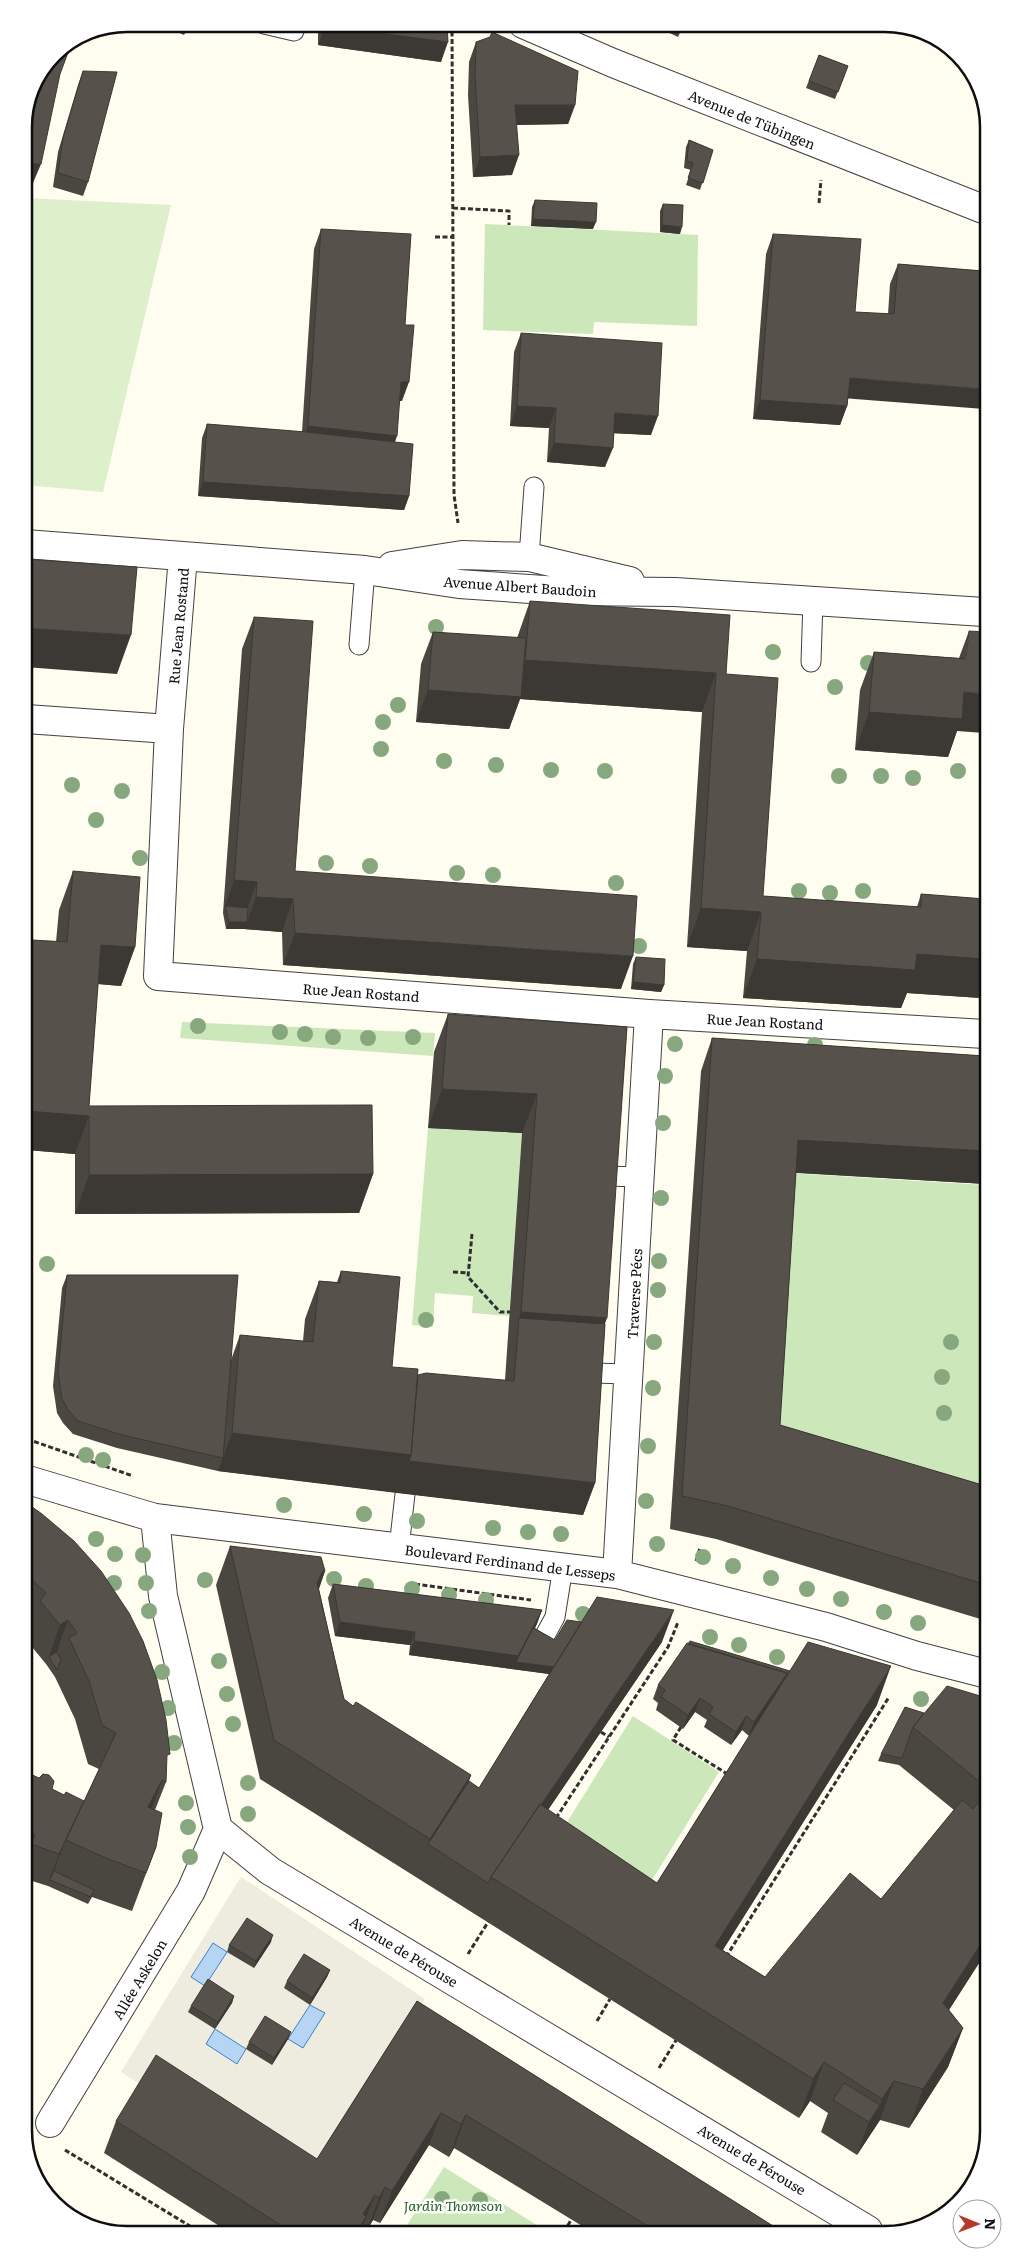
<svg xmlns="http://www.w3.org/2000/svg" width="1012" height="2259" viewBox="0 0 1012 2259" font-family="Literata,serif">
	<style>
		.green { fill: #cce8ba }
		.pitch { fill: #deefcc }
		.plaza { fill: #eeecde }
		.water { fill: #b6d4f4; stroke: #4080c8 }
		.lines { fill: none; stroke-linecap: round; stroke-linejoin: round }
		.lane-casing { stroke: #414141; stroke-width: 21 }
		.street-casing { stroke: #414141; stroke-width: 30 }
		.path { stroke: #303030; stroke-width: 3; stroke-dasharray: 5 2.5; stroke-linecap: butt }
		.lane { stroke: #fff; stroke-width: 19 }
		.street { stroke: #fff; stroke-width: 28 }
		.tree { fill: #87a87e }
		.wall { fill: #4a4640 }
		.shaded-wall { fill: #3c3934 }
		.building { fill: #56514b; stroke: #3c3934 }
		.labels { text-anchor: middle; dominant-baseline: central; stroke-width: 5; stroke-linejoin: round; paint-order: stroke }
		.street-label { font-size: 14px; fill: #0e0e0e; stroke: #fff }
		.park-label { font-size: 14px; font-style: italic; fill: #266321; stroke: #fff }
		.rim { fill: none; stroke: #0e0e0e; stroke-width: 2.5 }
	</style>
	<rect width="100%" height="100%" fill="#fefdef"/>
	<path class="green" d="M485 224 698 235 697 326 594 322 593 334 483 330Z
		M182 1022 435 1033 433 1056 180 1038Z
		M428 1128 522 1133 509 1316 472 1313 473 1296 435 1293 433 1327 412 1325Z
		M786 1173 986 1185 987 1511 769 1457Z
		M633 1716 719 1772 631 1914 546 1856Z
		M444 2167 548 2232 402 2233Z"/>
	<path class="pitch" d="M24 198 171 205 103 492 25 485Z"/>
	<path class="plaza" d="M241 1877 425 1999 306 2191 121 2072Z"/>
	<path class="water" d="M213 1943 227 1952 205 1986 191 1977Z
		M310 2005 325 2013 303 2048 288 2039Z
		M215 2029 246 2049 237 2064 206 2044Z"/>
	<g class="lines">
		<defs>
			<path id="lane" d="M264 24 294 31 296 24
				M529 557 534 487
				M359 645 365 570
				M811 662 813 600
				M606 1176 640 1177
				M592 1373 629 1374
				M399 1548 405 1494
				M542 1641 555 1617 563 1567"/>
			<path id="street" d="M523 24 613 63 983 209
				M25 544 365 570 459 584 559 591 675 592 984 612
				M183 556 169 729 158 976 649 1014 985 1034
				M392 566 462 555 529 557 630 581
				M26 719 169 729
				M28 1480 155 1518 617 1574 826 1627 917 1656 987 1674
				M155 1518 163 1596 218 1829 270 1871 868 2230
				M617 1574 649 1014
				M50 2123 191 1891 218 1829"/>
		</defs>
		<use href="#lane" class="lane-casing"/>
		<use href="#street" class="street-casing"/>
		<path class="path" d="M452 24 454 495 458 523
			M819 203 821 180
			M453 208 509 211V225
			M435 237H454
			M472 1234 468 1277 500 1312H510
			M453 1272 468 1273
			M27 1439 133 1476
			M696 1561 700 1548
			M415 1584 531 1600
			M681 1727 673 1740 729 1775
			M601 1732 609 1737
			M556 1818 668 1647 678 1622
			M468 1954 490 1919
			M726 1957 889 1697
			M597 2021 610 1999
			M659 2068 678 2037
			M65 2150 203 2234
			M564 2232 571 2220"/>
		<use href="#lane" class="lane"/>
		<use href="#street" class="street"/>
	</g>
	<g class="tree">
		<circle cx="436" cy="627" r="8"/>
		<circle cx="773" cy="652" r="8"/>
		<circle cx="868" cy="663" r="8"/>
		<circle cx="835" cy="687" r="8"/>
		<circle cx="398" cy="705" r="8"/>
		<circle cx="383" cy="722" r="8"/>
		<circle cx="381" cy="749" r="8"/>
		<circle cx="444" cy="761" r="8"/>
		<circle cx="496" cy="765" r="8"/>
		<circle cx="551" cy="770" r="8"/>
		<circle cx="605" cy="771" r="8"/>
		<circle cx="958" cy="771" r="8"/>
		<circle cx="839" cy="776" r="8"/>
		<circle cx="881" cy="776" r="8"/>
		<circle cx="913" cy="778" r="8"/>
		<circle cx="72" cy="785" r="8"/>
		<circle cx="122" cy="791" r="8"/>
		<circle cx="96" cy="820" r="8"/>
		<circle cx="140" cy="858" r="8"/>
		<circle cx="326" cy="863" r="8"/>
		<circle cx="370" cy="866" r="8"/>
		<circle cx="457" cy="873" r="8"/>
		<circle cx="493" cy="875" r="8"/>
		<circle cx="616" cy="883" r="8"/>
		<circle cx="799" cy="891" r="8"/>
		<circle cx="863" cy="891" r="8"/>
		<circle cx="830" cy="893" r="8"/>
		<circle cx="639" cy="946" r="8"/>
		<circle cx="198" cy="1026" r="8"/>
		<circle cx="280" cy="1032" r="8"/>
		<circle cx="305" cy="1034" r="8"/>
		<circle cx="333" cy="1037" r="8"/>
		<circle cx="413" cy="1037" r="8"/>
		<circle cx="368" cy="1038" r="8"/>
		<circle cx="675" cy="1044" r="8"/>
		<circle cx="815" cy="1045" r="8"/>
		<circle cx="665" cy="1076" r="8"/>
		<circle cx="663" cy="1123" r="8"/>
		<circle cx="661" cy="1198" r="8"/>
		<circle cx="659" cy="1261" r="8"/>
		<circle cx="47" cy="1264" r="8"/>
		<circle cx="658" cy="1290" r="8"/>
		<circle cx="426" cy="1320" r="8"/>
		<circle cx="654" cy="1342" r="8"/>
		<circle cx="951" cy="1342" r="8"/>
		<circle cx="942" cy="1377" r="8"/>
		<circle cx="653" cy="1388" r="8"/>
		<circle cx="944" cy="1413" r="8"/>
		<circle cx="648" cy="1446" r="8"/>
		<circle cx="86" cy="1455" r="8"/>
		<circle cx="103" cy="1460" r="8"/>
		<circle cx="646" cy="1501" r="8"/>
		<circle cx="284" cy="1505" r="8"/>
		<circle cx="364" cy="1514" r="8"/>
		<circle cx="417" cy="1521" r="8"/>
		<circle cx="493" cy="1528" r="8"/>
		<circle cx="528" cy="1532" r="8"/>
		<circle cx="561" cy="1534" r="8"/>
		<circle cx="96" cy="1539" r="8"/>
		<circle cx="657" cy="1544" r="8"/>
		<circle cx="115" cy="1554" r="8"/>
		<circle cx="143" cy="1555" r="8"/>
		<circle cx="703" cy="1557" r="8"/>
		<circle cx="733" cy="1566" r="8"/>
		<circle cx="771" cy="1578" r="8"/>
		<circle cx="334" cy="1579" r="8"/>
		<circle cx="205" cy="1580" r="8"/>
		<circle cx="114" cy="1583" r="8"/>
		<circle cx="146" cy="1583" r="8"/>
		<circle cx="366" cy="1586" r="8"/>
		<circle cx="412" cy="1589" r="8"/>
		<circle cx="807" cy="1589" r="8"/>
		<circle cx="449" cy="1595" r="8"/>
		<circle cx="841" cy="1599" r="8"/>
		<circle cx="486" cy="1600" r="8"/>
		<circle cx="149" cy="1611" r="8"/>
		<circle cx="884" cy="1612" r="8"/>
		<circle cx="583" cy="1614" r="8"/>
		<circle cx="918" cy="1623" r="8"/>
		<circle cx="710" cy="1637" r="8"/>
		<circle cx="739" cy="1645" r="8"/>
		<circle cx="777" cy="1657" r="8"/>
		<circle cx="219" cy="1661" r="8"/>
		<circle cx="162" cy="1672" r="8"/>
		<circle cx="227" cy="1694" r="8"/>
		<circle cx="921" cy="1699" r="8"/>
		<circle cx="168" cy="1708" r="8"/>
		<circle cx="233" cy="1724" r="8"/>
		<circle cx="174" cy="1743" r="8"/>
		<circle cx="248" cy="1783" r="8"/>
		<circle cx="186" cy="1803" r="8"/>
		<circle cx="248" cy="1814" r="8"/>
		<circle cx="188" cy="1827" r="8"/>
		<circle cx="190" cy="1857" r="8"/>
		<circle cx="442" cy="2199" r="8"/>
		<circle cx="480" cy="2200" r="8"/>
	</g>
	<path class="wall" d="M159 24H190L184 35Z
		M318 24H447L441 62 318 45Z
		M651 24H684L678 37Z
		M96 30 91 40 82 36 88 32Z
		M476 42 575 105 568 124 516 125 512 175 473 177 468 95 469 62Z
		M819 55 848 66 835 99 806 88Z
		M83 71 88 182 83 196 53 187 58 152 78 85Z
		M689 140 713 150 700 190 686 185 691 170 684 168 686 147Z
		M535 200 593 229 531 226 532 207Z
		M663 204 680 234 660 232V211Z
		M321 229 405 325 402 401H399L395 442 409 496 404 510 198 496 202 438 207 424 302 432 314 249Z
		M773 234 855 312 888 314 890 284 898 264 983 271 848 398 847 406 840 425 753 419 766 254Z
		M521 333 651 435 614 433 605 467 547 462 549 428 510 426 514 352Z
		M530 601 726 674 763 896 917 907 921 894 985 899V987L981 998 907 993 901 1008 743 998 747 951 687 947 702 712 520 699 509 729 416 722 421 664 433 632 517 638Z
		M254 617 295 871 621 989 283 965 282 932 244 929H226L223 913 242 649Z
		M969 631 957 731 948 757 855 750 860 690 874 652 959 658Z
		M73 871 135 947 121 986 98 984 89 1106 373 1174 359 1213 75 1214V1154L27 1150 26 957 32 940 56 942 59 910Z
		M636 957 664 985 661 992 631 989 633 964Z
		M448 1014 627 1027 605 1324 595 1483 583 1515 218 1471 117 1448 73 1434 63 1423 57 1413 53 1386 62 1288 67 1275 231 1360 240 1335 303 1341 305 1319 319 1281 337 1282 341 1271 392 1367 418 1375 505 1380 522 1133 428 1128 434 1052Z
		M712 1038 985 1056 986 1184 796 1173 780 1425 986 1486 987 1621 716 1539 670 1529 701 1071Z
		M28 1504 166 1763V1782L155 1810 156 1847 132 1911 92 1897 88 1904 48 1886 29 1880 28 1773 52 1789 64 1795 84 1801 99 1769 88 1764 75 1719 55 1677 46 1664 28 1642Z
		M230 1546 325 1571 319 1589 344 1699 353 1706 471 1775 469 1781 479 1788 549 1674 409 1655 410 1645 335 1636 328 1598 333 1584 542 1610 535 1628 555 1640 662 1642 548 1810 657 1883 749 1736 742 1730 731 1745 704 1727 707 1720 695 1712 683 1729 656 1710 658 1703 653 1699 658 1685 877 1705 723 1950 765 1977 881 1899 954 1810 899 1765 878 1761 881 1754 924 1713 987 1698 988 1949 949 2010 963 2028 948 2067 909 2128 880 2120 857 2155 821 2132 828 2113 810 2101 799 2118 260 1779 216 1585Z
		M271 1942 254 1968 227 1952 229 1945Z
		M330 1970 327 1977 310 2005 284 1988 287 1981Z
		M234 1996 232 2003 215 2029 188 2012 191 2006Z
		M417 2001 781 2231 592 2232 454 2148 449 2157 429 2145 380 2223 373 2220 367 2230 363 2228 360 2233 232 2234 104 2153 116 2121 317 2159Z
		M291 2032 288 2039 272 2065 246 2049 249 2042Z"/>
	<path class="shaded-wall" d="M325 26 448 42 441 62 318 45Z
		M515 105H575L568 124 508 125Z
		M519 155 512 175 473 177 480 157Z
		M24 163 41 164 33 183H24Z
		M533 219 596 222 593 229 531 226Z
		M662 225 682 227 680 234 660 232Z
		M850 378 983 389 984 409 842 398Z
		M401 382H409L402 401H394Z
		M760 400 847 406 840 425 753 419Z
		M517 406 556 408 549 428 510 426Z
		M615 413 658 416 651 435 608 433Z
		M308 426 397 436 390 456 301 445Z
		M554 443 613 448 605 467 547 462Z
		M203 482 409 496 404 510 198 496Z
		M25 628 131 635 117 674 25 667Z
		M525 660 716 673 702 712 520 699 509 729 416 722 428 690 512 696Z
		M964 692 984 694V733L957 731 948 757 855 750 869 712Z
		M234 880 257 882 245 914 225 906Z
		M256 897 293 899 282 932 244 929H226L229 922H247Z
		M701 908 761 912 747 951 687 947Z
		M295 933 633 956 621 989 283 965Z
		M101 945 135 947 121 986 87 983Z
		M917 954 985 959V987L981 998 907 993 901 1008 743 998 757 959Z
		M633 982 664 985 661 992 631 989Z
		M442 1089 537 1094 522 1133 428 1128Z
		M27 1111 89 1116 75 1154 27 1150Z
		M798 1140 986 1151V1184L786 1172Z
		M373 1174 359 1213 75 1214 89 1175Z
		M521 1312 607 1318 593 1356 519 1318Z
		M232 1433 411 1455 397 1493 218 1471Z
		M409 1461 595 1483 583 1515 397 1493Z
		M325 1571 311 1610 308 1611 322 1572Z
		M542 1610 537 1624 517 1662 560 1668 557 1675 409 1655 414 1641Z
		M674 1610 662 1642 499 1882 492 1878Z
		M68 1620 54 1659 49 1657 60 1625Z
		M340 1622 415 1632 410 1645 335 1636Z
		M891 1666 877 1705 701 1984 715 1946Z
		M787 1673 782 1687 749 1736 754 1722Z
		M700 1698 695 1712 683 1729 688 1715Z
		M746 1716 742 1730 731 1745 736 1732Z
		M471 1775 457 1814 428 1844 416 1877 430 1839Z
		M162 1780 148 1818V1807Z
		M64 1844 52 1876 50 1880 47 1887 59 1854Z
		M988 1933V1949L929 2041 943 2003Z
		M273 1935 271 1942 254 1968 256 1961Z
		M330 1970 327 1977 310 2005 312 1998Z
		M234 1996 232 2003 215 2029 218 2022Z
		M963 2028 948 2067 909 2128 923 2089Z
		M291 2032 288 2039 272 2065 274 2058Z
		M824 2062 810 2101 799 2118 813 2079Z
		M894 2081 880 2120 857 2155 869 2122 880 2105 882 2099Z
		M441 2113 429 2145 380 2223 392 2191Z
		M466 2115 454 2148 449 2157 461 2124Z
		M385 2187 373 2220 367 2230 379 2198Z
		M375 2195 360 2233H356L363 2214Z"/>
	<path class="building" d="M325 24H447L448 42 325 26Z
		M667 24H684L681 30Z
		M492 32 578 71 575 105H515L519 155 480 157 475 76 476 42 490 37Z
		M72 42 60 74 41 164 24 163V121L32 87 54 54Z
		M819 55 848 66 838 92 809 81Z
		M83 71 117 72 88 182 58 173 63 138Z
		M689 140 713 150 703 183 688 178 693 163 687 161Z
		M535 200 597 203 596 222 533 219Z
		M663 204 683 205 682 227 662 225Z
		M321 229 411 234 405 325H414L409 382H401L397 436 308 426Z
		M773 234 861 239 855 312 894 314 898 264 983 271V389L850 378 847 406 760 400Z
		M521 333 662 343 658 416 615 413 613 448 554 443 556 408 517 406Z
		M207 424 306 432 413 444 409 496 203 482Z
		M25 559 137 567 131 635 25 628Z
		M530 601 730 615 726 674 778 678 763 896 921 907V894L985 899V959L917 954 915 970 757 959 761 912 701 908 716 673 525 660Z
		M254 617 313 621 295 871 637 896 633 956 295 933 293 899 256 897 257 882 234 880Z
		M969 631 984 632V694L964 692 962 719 869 712 874 652 966 659Z
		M433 632 526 638 521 697 428 690Z
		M73 871 140 877 135 947 101 945 89 1106 372 1105 373 1174 89 1175V1116L27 1111 26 1019 32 940 67 942Z
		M225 906 248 908 247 922H229Z
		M636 957 665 959 664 985 633 982Z
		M448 1014 627 1027 607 1318 521 1312 537 1094 442 1089Z
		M712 1038 985 1056 986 1151 798 1140 780 1425 986 1486 987 1585 728 1506 682 1496Z
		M341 1271 400 1277 392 1367 418 1369 411 1455 232 1433 240 1335 313 1342 319 1281 340 1283Z
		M67 1275H238L223 1458 122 1435 78 1421 68 1410 62 1399 58 1372Z
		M519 1318 605 1324 595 1483 409 1461 411 1455 418 1375 426 1373 514 1381Z
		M28 1504 42 1514 74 1541 101 1571 129 1613 143 1641 157 1680 166 1720 170 1754 167 1755 166 1782 162 1780 148 1807 162 1813 156 1847 146 1873 106 1858 66 1840 116 1733 102 1725 89 1681 69 1638 77 1633 68 1620 60 1625 40 1601 46 1593 28 1576Z
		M230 1546 321 1557 325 1571 322 1572 317 1583 344 1699 353 1706 356 1702 471 1775 430 1839 274 1740Z
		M333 1584 542 1610 518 1656 414 1641 415 1632 340 1622Z
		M597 1597 674 1610 541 1805 540 1804 491 1877 488 1883 428 1844 469 1781 479 1788Z
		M28 1618 32 1622 28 1632Z
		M567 1620 582 1622 554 1667 516 1662 533 1628 555 1640Z
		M690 1641 790 1671 785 1679 787 1673 688 1644Z
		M808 1642 891 1666 715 1946 765 1977 850 1873 881 1899 962 1800 973 1809 987 1791 988 1933 943 2003 963 2028 923 2089 894 2081 882 2099 824 2062 813 2079 491 1877 540 1804 657 1883Z
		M687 1643 787 1673 754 1722 746 1716 736 1732 709 1714 713 1707 700 1698 688 1715 661 1697 665 1690 658 1685Z
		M56 1652 61 1659 57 1670 49 1657Z
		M947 1686 987 1698V1788L913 1727Z
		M905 1707 924 1713 913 1727 902 1758 881 1754Z
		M28 1773 39 1778 43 1774 49 1775 54 1781 52 1789 64 1795 66 1792 84 1801 59 1854 31 1844 35 1835 28 1832Z
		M54 1871 94 1890 91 1897 50 1880Z
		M247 1918 273 1935 256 1961 229 1945Z
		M304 1954 330 1970 312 1998 287 1981Z
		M208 1979 234 1996 218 2022 191 2006Z
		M417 2001 781 2231H656L466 2115 461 2124 441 2113 392 2191 385 2187 379 2198 375 2195 363 2214 366 2217 356 2233 295 2234 116 2121 156 2055 317 2159Z
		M265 2016 291 2032 274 2058 249 2042Z
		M844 2083 880 2105 869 2122 833 2100Z"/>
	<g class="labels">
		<g class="street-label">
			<text transform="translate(752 119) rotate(22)">Avenue de Tübingen</text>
			<text transform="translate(520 586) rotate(4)">Avenue Albert Baudoin</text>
			<text transform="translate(178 626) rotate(-85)">Rue Jean Rostand</text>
			<text transform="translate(361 992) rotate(4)">Rue Jean Rostand</text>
			<text transform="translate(765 1021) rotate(3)">Rue Jean Rostand</text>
			<text transform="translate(634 1294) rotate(-87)">Traverse Pécs</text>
			<text transform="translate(510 1562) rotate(7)">Boulevard Ferdinand de Lesseps</text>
			<text transform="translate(404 1951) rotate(31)">Avenue de Pérouse</text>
			<text transform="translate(139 1979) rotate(-59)">Allée Askelon</text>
			<text transform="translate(752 2159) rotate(31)">Avenue de Pérouse</text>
		</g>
		<g class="park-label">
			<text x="453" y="2205">Jardin Thomson</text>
		</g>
	</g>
	<path d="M0 0H1012V2259H0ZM127 32H885A95 95 0 0 1 980 127V2131A95 95 0 0 1 885 2226H127A95 95 0 0 1 32 2131V127A95 95 0 0 1 127 32Z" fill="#fff" fill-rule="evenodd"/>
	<path class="rim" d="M127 32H885A95 95 0 0 1 980 127V2131A95 95 0 0 1 885 2226H127A95 95 0 0 1 32 2131V127A95 95 0 0 1 127 32Z"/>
	<g transform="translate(977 2224) rotate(91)"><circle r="24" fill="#ffffff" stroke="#9f9f9f"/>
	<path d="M0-4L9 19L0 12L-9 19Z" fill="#b8372b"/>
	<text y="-8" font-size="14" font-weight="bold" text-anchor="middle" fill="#0e0e0e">N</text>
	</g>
</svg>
